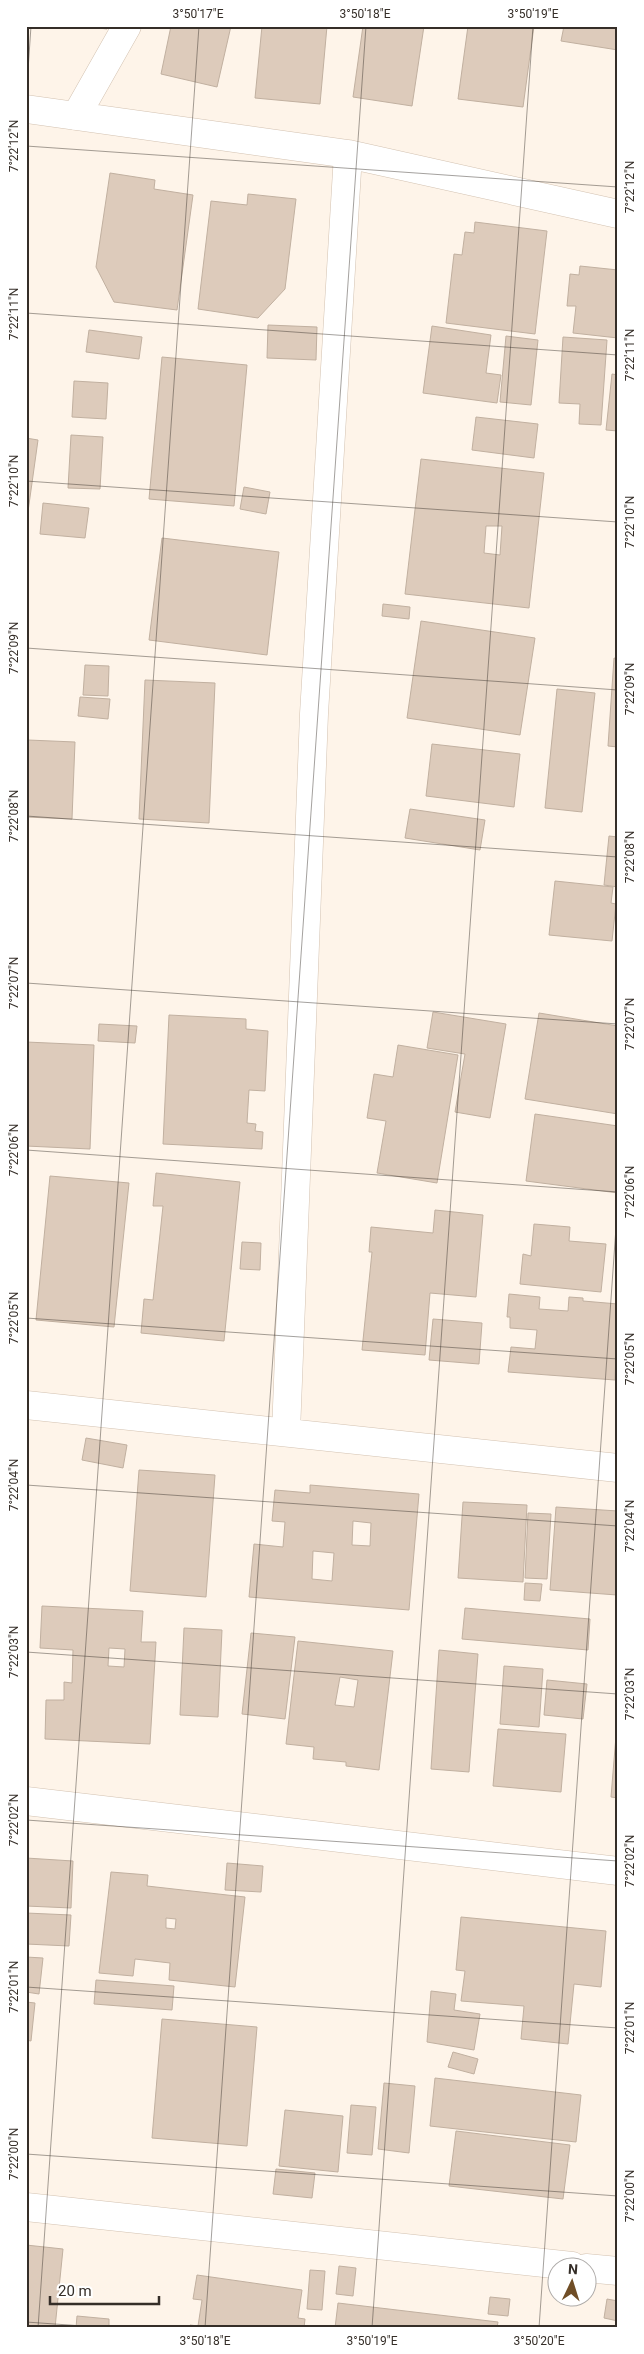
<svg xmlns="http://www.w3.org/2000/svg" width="644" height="2354" viewBox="0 0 644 2354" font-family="Roboto,sans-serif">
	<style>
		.building { fill: #ddcbbb; stroke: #c1b0a0; fill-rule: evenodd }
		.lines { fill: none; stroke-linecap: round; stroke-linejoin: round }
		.minor-casing { stroke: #d3c2b1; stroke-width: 29 }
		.minor { stroke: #fff; stroke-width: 28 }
		.ticks { fill: none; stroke: #352e28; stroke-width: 1; stroke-opacity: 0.45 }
		.neatline { fill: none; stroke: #352e28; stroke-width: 2 }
		.ticks-label { font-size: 12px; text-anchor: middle; fill: #352e28 }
	</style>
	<rect width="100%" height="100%" fill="#fef4e9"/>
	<path class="building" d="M83 26H107V29Z
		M171 26H231L217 87 161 74Z
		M262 26H327L320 104 255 98Z
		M363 26H424L412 106 353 97Z
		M468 26H534L523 107 458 99Z
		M564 26H618V50L561 41Z
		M110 173 155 180 154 189 193 195 177 310 114 302 96 267Z
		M248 194 296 199 285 289 258 318 198 309 211 201 247 205Z
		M475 222 547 231 535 334 446 323 454 254 462 255 465 232 474 233Z
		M580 266 618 270V338L573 333 576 306H567L570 274 579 275Z
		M268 325 317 327 316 360 267 358Z
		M432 326 491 335 486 373 501 375 497 403 423 393Z
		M89 330 142 337 139 359 86 352Z
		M506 336 538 340 531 405 500 402Z
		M563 337 607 340 601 425 579 424 580 404 559 403Z
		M162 357 247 365 234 506 149 499Z
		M612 374 618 375V431L606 430Z
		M74 381 108 383 106 419 72 417Z
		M476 417 538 424 534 458 472 450Z
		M71 435 103 437 100 489 68 488Z
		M26 438 38 440 26 526Z
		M421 459 544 473 529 608 405 594ZM486 526H502L500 555 484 553Z
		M244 487 270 492 266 514 240 509Z
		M43 503 89 508 85 538 40 534Z
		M162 538 279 552 267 655 149 640Z
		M383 604 410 607 409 619 382 616Z
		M421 621 535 638 520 735 407 718Z
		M614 658 618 659V747L608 746Z
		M85 665 109 666 108 696 83 695Z
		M145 680 215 683 209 823 139 819Z
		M557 689 595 693 582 812 545 808Z
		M80 697 110 699 108 719 78 716Z
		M28 740 75 742 72 819 26 817Z
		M432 744 520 754 514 807 426 796Z
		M410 809 485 820 480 850 405 838Z
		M609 836 618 837V887L604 885Z
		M555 881 613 887 611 903 616 904 612 941 549 935Z
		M433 1012 506 1024 490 1118 455 1112 465 1054 427 1048Z
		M539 1013 618 1026V1114L525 1099Z
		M169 1015 246 1019V1029L268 1031 265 1091 249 1090 247 1123 256 1124 255 1131 263 1132 262 1149 163 1144Z
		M99 1024 137 1026 135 1043 98 1041Z
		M26 1042 94 1045 90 1149 26 1146Z
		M398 1045 458 1055 437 1183 377 1173 386 1121 367 1118 374 1074 393 1077Z
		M535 1114 618 1126V1193L526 1181Z
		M156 1173 240 1182 224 1341 141 1333 144 1299 153 1300 163 1206H153Z
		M50 1176 129 1183 114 1327 36 1320Z
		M435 1210 483 1215 476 1297 430 1293 425 1355 362 1350 372 1252H369L371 1227 433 1233Z
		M534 1224 570 1227 569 1241 606 1244 601 1292 520 1284 523 1254 531 1256Z
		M242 1242 261 1243 260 1270 240 1269Z
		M509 1294 540 1297 539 1309 568 1311 569 1297 583 1298V1301L618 1304 615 1380 508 1372 511 1347 535 1349 537 1330 510 1328V1317H507Z
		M433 1319 482 1323 479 1364 429 1360Z
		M86 1438 127 1445 123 1468 82 1460Z
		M139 1470 215 1475 206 1597 130 1591Z
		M310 1485 419 1494 409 1610 249 1597 254 1544 283 1547 285 1522 272 1521 275 1490 310 1493ZM353 1521 371 1523 370 1546 352 1545ZM313 1551 334 1553 332 1581 312 1579Z
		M463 1502 527 1505 523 1582 458 1578Z
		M556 1507 618 1511 617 1595 550 1590Z
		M528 1513 551 1514 547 1579 525 1578Z
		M525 1583 542 1584 540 1601 524 1600Z
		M42 1606 143 1611 141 1642H156L150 1744 45 1739 46 1700H64V1682L72 1683 73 1650 40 1648ZM109 1648 125 1649 124 1667 108 1666Z
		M465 1608 590 1619 588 1650 462 1639Z
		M184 1628 222 1630 218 1717 180 1715Z
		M251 1633 295 1637 285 1719 242 1714Z
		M298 1641 393 1651 379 1770 346 1766V1762L313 1759 314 1747 286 1744ZM340 1677 358 1680 354 1707 335 1705Z
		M439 1650 478 1654 469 1772 431 1769Z
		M504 1666 543 1669 539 1727 500 1724Z
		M547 1680 587 1684 583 1719 544 1715Z
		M498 1729 566 1734 561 1792 493 1786Z
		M616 1736H618V1798L611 1797Z
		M26 1858 73 1861 71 1908 26 1906Z
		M227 1863 263 1866 261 1892 225 1890Z
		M111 1872 148 1875 147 1886 245 1897 235 1987 169 1980 170 1963 135 1959 133 1976 99 1973ZM166 1918 176 1919 175 1929 166 1928Z
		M26 1913 71 1915 69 1946 26 1944Z
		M461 1917 606 1931 601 1987 574 1984 568 2044 521 2039 524 2006 461 2001 465 1971 456 1970Z
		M26 1957 43 1958 39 1994 26 1992Z
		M96 1980 174 1986 172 2010 94 2004Z
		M431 1991 456 1994 454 2010 480 2014 474 2050 427 2042Z
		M26 2002 35 2003 31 2041 26 2040Z
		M162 2019 257 2027 247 2146 152 2138Z
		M453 2052 478 2059 474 2074 448 2067Z
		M435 2078 581 2095 576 2142 430 2126Z
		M384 2083 415 2086 409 2153 378 2149Z
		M351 2105 376 2107 372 2155 347 2153Z
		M285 2110 343 2116 338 2172 279 2166Z
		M456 2131 570 2145 563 2199 449 2186Z
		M276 2169 315 2173 312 2198 273 2194Z
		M26 2245 63 2249 55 2328H26Z
		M339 2266 356 2268 353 2296 336 2294Z
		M310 2270 325 2271 322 2310 307 2309Z
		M197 2275 302 2290 298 2318 305 2319 304 2328H189L190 2325 198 2326 202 2300 193 2299Z
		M490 2297 510 2299 508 2316 488 2314Z
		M607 2299 618 2301V2321L604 2318Z
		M338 2303 498 2322 497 2328H335Z
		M77 2316 109 2319V2328H76Z"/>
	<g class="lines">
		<defs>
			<path id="minor" d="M26 109 348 154 618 214
				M76 116 127 26
				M26 1405 618 1468
				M286 1432 314 714 348 154
				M26 1801 618 1871
				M26 2207 572 2266
				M586 2268 618 2271"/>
		</defs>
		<use href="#minor" class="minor-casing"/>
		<use href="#minor" class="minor"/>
	</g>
	<path class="ticks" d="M26 100 31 26M26 146 618 187M26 313 618 355M26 481 618 522M26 648 618 690M26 816 618 857M26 983 618 1024M26 1150 618 1192M26 1318 618 1359M26 1485 618 1526M26 1652 618 1694M26 1820 618 1861M26 1987 618 2028M26 2154 618 2196M26 2322 112 2328M38 2328 199 26M205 2328 366 26M372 2328 533 26M539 2328 618 1199"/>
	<rect width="644" height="2354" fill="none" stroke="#ffffff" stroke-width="55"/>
	<g transform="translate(572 2282) rotate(4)"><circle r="24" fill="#ffffff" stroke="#aeaba9"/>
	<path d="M0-4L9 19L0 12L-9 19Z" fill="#704e26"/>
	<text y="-8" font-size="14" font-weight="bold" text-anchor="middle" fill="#352e28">N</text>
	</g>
	<path d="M50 2296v8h109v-8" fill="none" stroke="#352e28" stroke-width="2.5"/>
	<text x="58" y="2296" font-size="15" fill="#352e28" stroke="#ffffff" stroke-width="4" paint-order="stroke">20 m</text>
	<rect x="28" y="28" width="588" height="2298" class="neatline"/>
	<g class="ticks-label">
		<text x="198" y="18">3°50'17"E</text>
		<text x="365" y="18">3°50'18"E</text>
		<text x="533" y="18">3°50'19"E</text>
		<text transform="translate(14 146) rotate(-90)" y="4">7°22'12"N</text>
		<text transform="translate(630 187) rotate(-90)" y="4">7°22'12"N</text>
		<text transform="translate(14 314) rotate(-90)" y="4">7°22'11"N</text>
		<text transform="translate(630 355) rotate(-90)" y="4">7°22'11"N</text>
		<text transform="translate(14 481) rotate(-90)" y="4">7°22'10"N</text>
		<text transform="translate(630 522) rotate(-90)" y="4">7°22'10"N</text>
		<text transform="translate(14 648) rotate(-90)" y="4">7°22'09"N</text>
		<text transform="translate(630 689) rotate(-90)" y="4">7°22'09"N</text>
		<text transform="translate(14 816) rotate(-90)" y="4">7°22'08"N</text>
		<text transform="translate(630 857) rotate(-90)" y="4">7°22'08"N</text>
		<text transform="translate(14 983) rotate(-90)" y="4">7°22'07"N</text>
		<text transform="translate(630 1024) rotate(-90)" y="4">7°22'07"N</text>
		<text transform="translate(14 1150) rotate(-90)" y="4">7°22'06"N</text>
		<text transform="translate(630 1192) rotate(-90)" y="4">7°22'06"N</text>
		<text transform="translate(14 1318) rotate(-90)" y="4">7°22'05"N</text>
		<text transform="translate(630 1359) rotate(-90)" y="4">7°22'05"N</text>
		<text transform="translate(14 1485) rotate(-90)" y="4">7°22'04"N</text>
		<text transform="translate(630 1526) rotate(-90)" y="4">7°22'04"N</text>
		<text transform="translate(14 1652) rotate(-90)" y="4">7°22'03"N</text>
		<text transform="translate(630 1694) rotate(-90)" y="4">7°22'03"N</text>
		<text transform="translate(14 1820) rotate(-90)" y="4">7°22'02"N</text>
		<text transform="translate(630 1861) rotate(-90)" y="4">7°22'02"N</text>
		<text transform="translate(14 1987) rotate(-90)" y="4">7°22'01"N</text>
		<text transform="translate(630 2028) rotate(-90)" y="4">7°22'01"N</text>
		<text transform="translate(14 2154) rotate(-90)" y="4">7°22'00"N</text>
		<text transform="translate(630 2196) rotate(-90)" y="4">7°22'00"N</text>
		<text x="205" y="2345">3°50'18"E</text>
		<text x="372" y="2345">3°50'19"E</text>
		<text x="539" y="2345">3°50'20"E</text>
	</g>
</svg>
